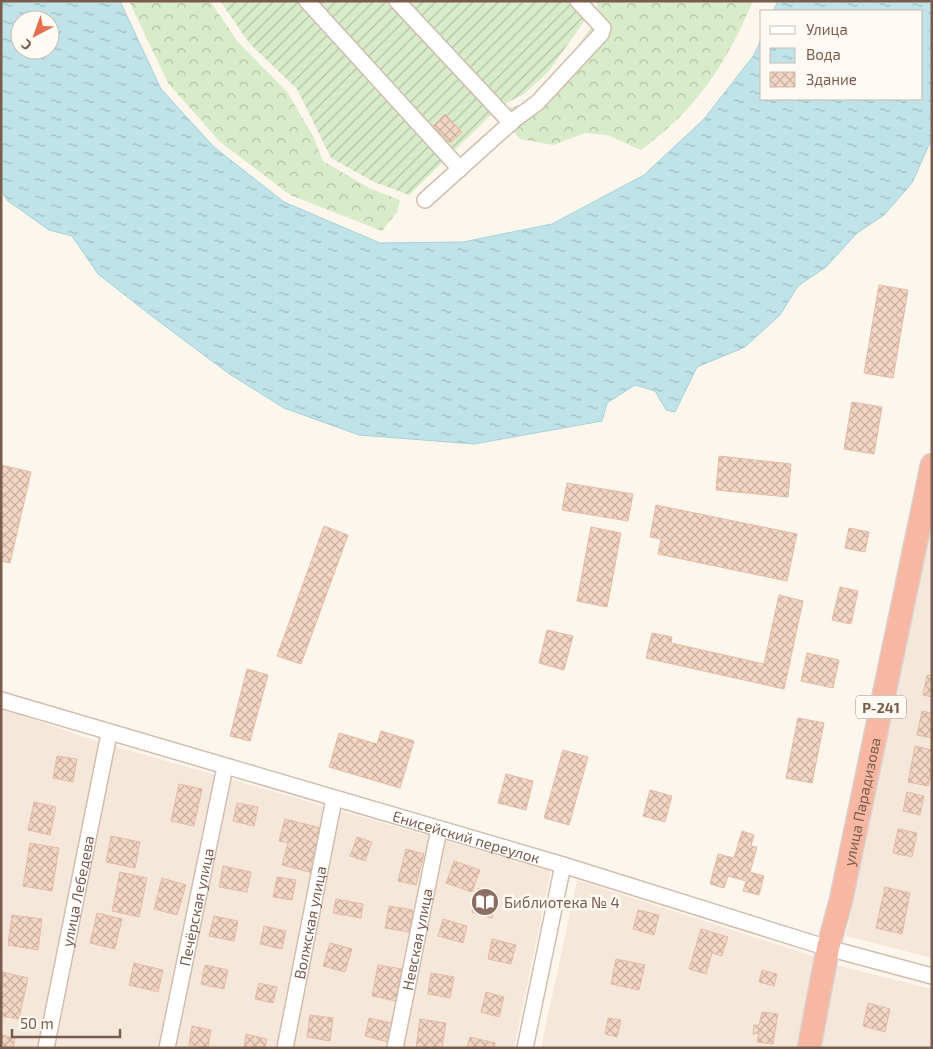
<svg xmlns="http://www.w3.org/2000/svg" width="933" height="1049" viewBox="0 0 933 1049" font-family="'Exo 2',sans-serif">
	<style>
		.residential { fill: #f5e8da }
		.forest { fill: url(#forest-crowns) }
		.garden { fill: url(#garden-furrows) }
		.water { fill: url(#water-ripples); stroke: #a5d3da; fill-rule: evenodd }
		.building { fill: url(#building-cross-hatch); stroke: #e6bba3 }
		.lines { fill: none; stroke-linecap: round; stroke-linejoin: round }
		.minor-casing { stroke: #d1beb0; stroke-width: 18 }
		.highway-casing { stroke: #dad1cd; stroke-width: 25 }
		.minor { stroke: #fff; stroke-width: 15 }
		.highway { stroke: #f7b7a3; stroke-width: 22 }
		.labels { text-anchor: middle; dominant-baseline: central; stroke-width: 5; stroke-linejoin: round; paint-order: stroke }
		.shield { fill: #fffaf3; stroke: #a28b7f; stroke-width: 1 }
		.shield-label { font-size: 14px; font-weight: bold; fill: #7a5c4d }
		.street-label { font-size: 15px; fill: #7a5c4d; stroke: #fffaf3 }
		.education-label { font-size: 15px; fill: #785e54; stroke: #fffaf3; text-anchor: start }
	</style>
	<defs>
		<pattern id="forest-crowns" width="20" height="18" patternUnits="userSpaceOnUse" patternTransform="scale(1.25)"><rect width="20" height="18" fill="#d8ecc9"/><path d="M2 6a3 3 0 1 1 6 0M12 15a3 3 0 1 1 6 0" fill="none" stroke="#b4c2a5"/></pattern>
		<pattern id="garden-furrows" width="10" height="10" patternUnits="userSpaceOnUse" patternTransform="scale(1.25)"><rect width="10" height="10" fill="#d8ecc9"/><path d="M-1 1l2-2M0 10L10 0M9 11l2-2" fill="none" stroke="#b4c2a5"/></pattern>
		<pattern id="water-ripples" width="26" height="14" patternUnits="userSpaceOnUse" patternTransform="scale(1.25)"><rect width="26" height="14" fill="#bfe3e8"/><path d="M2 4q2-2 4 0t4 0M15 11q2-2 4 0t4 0" fill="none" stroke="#a0bbbe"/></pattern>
		<pattern id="building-cross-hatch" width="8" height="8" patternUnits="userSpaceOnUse" patternTransform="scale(1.25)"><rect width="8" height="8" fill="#f3d5c3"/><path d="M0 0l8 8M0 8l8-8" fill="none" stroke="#cab0a1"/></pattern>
	</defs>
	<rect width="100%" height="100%" fill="#fdf6ec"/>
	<path class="residential" d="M932 519V958L846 936Z
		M1 708 93 740 551 871 514 1048H1Z
		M577 880 816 957 799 1048H541Z
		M836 965 932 989V1048H818Z"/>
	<path class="forest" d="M129 1H210L238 42 287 92 313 136 323 161 369 188 400 200 397 212 382 231 290 195 219 141 168 83Z
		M597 1H753C725 65 698 108 641 150L607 135 585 133 553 145 520 139 503 120 502 110 523 104 555 79 598 17Z"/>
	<path class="garden" d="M220 1H585L590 13 548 72 524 94 499 107 409 195 374 182 331 158 297 89 250 44Z"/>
	<path class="water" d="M1 1H120L161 89 214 147 284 202 380 243 463 242 552 224 644 175 704 119 754 55 762 37V99H922V11H773L778 1H932V138L912 183 884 215 857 233 826 267 798 286 780 315 745 347 697 367 675 412 666 410 655 391 635 385 607 403 602 421 474 444 359 435 284 408 228 373 153 317 98 274 72 236 49 230 8 201 1 191ZM20 20H50V50H20Z"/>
	<path class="building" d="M445 114 462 132 450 143 433 126Z
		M879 285 908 290 893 378 864 373Z
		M852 402 882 407 874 454 844 449Z
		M719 456 791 464 788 497 716 490Z
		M1 465 31 472 10 563 1 561Z
		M567 483 633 494 628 521 562 510Z
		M656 505 797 534 787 581 658 554 661 539 650 537Z
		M324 526 348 535 301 664 277 656Z
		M591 527 621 533 607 607 577 601Z
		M849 528 869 532 865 552 845 548Z
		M840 587 858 591 851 624 832 620Z
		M779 595 803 601 784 689 646 658 652 633 672 637 671 643 764 664Z
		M547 630 573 636 564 670 539 663Z
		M807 653 839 660 833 688 801 681Z
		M247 669 268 675 250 741 230 736Z
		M927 675 932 676V697L923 695Z
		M922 711 932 713V738L917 735Z
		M798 718 824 723 812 783 786 778Z
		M381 731 414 741 400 788 329 767 339 733 377 744Z
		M915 746 932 750V766L928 786 908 782Z
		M563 750 588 757 569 825 544 818Z
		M57 756 77 759 73 782 53 778Z
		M506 774 533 781 526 810 498 803Z
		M179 784 202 789 194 826 171 821Z
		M650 790 672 796 665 822 643 816Z
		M907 792 924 796 920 815 903 811Z
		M34 802 56 807 50 835 28 830Z
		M237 803 258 807 254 826 233 821Z
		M285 819 325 829 313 873 282 865 288 843 279 841Z
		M898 829 917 833 912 857 893 853Z
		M742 831 754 835 751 846 757 847 750 872 764 876 759 895 743 891 746 881 728 876 724 888 710 884 718 854 734 858Z
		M111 836 140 842 135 868 106 862Z
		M357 837 372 842 365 861 350 856Z
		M30 843 59 848 52 891 23 886Z
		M406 849 424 854 416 885 398 881Z
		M454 861 480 870 472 892 446 883Z
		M223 866 251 872 247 892 219 887Z
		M120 872 147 878 139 917 112 911Z
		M277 877 296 880 292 900 273 897Z
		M162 878 186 885 177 915 154 909Z
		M885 887 910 893 902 934 876 928Z
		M478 888 498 894 492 918 472 912Z
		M336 899 363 904 361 918 333 913Z
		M389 906 413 910 409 932 385 928Z
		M638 910 659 915 654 935 633 929Z
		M97 913 122 919 115 949 90 943Z
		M12 915 42 919 38 950 8 945Z
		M214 916 238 921 234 941 209 936Z
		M443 919 467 926 463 943 438 936Z
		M264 926 286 931 282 949 260 944Z
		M701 929 728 937 722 956 712 953 706 974 689 969Z
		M492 939 516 945 511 964 488 959Z
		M330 943 352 949 345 972 323 966Z
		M616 959 645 965 639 990 611 984Z
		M134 963 163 970 158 992 129 985Z
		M205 965 228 970 224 989 201 984Z
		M378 965 402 969 396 1001 372 996Z
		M762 970 777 974 774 986 759 982Z
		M2 972 28 978 19 1019 1 1016Z
		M431 973 454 977 450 998 428 994Z
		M259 983 277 987 273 1003 255 999Z
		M486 992 504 997 499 1017 481 1012Z
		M868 1003 890 1009 885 1032 863 1026Z
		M762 1012 778 1014 773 1044 757 1042 759 1033 753 1034 754 1025H759Z
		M310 1015 333 1018 330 1041 307 1037Z
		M369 1018 392 1023 388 1042 365 1036Z
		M608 1018 621 1020 617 1037 605 1034Z
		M420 1019 446 1023 442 1048H416Z
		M192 1026 211 1030 208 1048 189 1045Z
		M246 1034 267 1039 265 1048H244Z
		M1 1035 15 1038 13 1048H1Z
		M470 1037 495 1043 494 1048H467Z"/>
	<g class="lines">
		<defs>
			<g id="minor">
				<path d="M307 1 460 169"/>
				<path d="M397 1 511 123"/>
				<path d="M425 200 515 119 537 103 601 34 603 28 578 1"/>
				<path id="s1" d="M1 700 563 865 828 948 932 976"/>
				<path id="s2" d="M46 1048 109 734"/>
				<path id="s3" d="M167 1048 225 767"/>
				<path id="s4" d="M285 1048 334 799"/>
				<path id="s5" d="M395 1048 439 829"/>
				<path d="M525 1048 563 865"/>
			</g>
			<g id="highway">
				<path id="s6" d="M809 1048 828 948 841 900 932 465"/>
			</g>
		</defs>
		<use href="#minor" class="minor-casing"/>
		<use href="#highway" class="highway-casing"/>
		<use href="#minor" class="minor"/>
		<use href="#highway" class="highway"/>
	</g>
	<defs>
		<symbol id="library-disc" viewBox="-11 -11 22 22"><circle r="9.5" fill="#8d6e63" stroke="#fffaf3"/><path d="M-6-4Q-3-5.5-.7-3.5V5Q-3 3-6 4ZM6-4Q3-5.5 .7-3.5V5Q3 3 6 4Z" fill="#fff"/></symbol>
	</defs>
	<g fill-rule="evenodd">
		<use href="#library-disc" x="469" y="886" width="32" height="32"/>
	</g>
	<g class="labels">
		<rect class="shield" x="856" y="695.5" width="50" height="23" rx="4"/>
		<g class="shield-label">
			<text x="881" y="707">Р-241</text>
		</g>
		<g class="street-label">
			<text stroke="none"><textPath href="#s6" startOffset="252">улица Парадизова</textPath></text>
			<text stroke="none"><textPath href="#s1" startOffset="485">Енисейский переулок</textPath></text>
			<text stroke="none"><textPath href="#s2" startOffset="160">улица Лебедева</textPath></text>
			<text stroke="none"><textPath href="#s3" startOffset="144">Печёрская улица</textPath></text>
			<text stroke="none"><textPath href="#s4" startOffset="128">Волжская улица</textPath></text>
			<text stroke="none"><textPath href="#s5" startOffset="111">Невская улица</textPath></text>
		</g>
		<g class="education-label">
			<text x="504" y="902">Библиотека № 4</text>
		</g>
	</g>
	<rect width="933" height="1049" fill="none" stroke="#7a5c4d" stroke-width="5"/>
	<rect x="760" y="10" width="162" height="90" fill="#fffaf3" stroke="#cabbb1"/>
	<rect x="770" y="26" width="25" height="8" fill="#ffffff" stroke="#cabbb1"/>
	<text x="806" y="35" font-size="15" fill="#7a5c4d">Улица</text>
	<rect x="770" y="48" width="25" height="15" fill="url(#water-ripples)" stroke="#cabbb1"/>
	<text x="806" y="60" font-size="15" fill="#7a5c4d">Вода</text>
	<rect x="770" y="72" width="25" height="15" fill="url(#building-cross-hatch)" stroke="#cabbb1"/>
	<text x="806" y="85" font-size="15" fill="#7a5c4d">Здание</text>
	<g transform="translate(35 35) rotate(221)"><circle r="24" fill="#fffaf3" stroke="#cabbb1"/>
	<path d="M0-4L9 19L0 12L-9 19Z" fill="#e76f51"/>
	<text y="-8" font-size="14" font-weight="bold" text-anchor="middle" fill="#7a5c4d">С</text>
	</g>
	<path d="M12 1029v8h108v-8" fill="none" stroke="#7a5c4d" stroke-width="2.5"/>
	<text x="20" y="1029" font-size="15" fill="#7a5c4d" stroke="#fffaf3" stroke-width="4" paint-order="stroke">50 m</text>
</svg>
